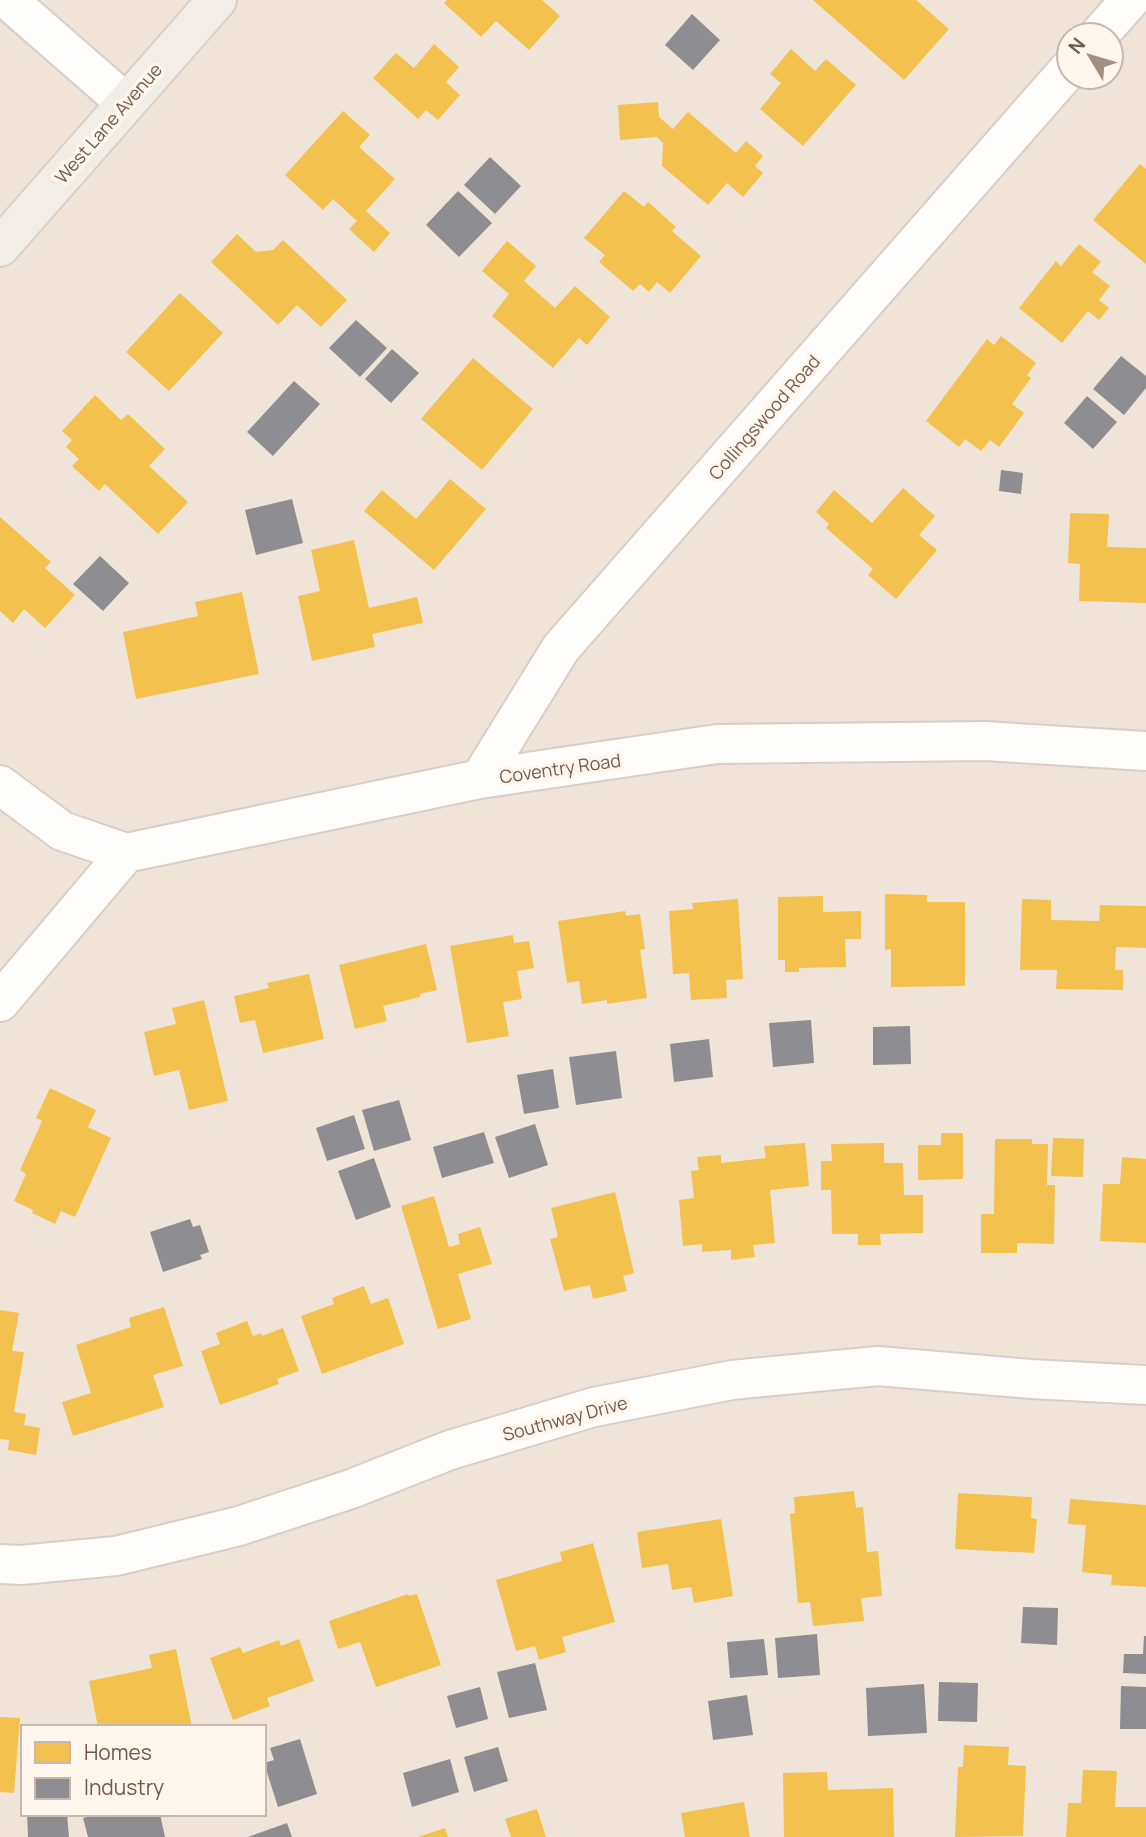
<svg xmlns="http://www.w3.org/2000/svg" width="1146" height="1837" viewBox="0 0 1146 1837" font-family="Manrope,sans-serif">
	<style>
		.residential { fill: #f0e4d8; fill-rule: evenodd }
		.homes { fill: #f2c14e }
		.industry { fill: #8d8d92 }
		.lines { fill: none; stroke-linecap: round; stroke-linejoin: round }
		.minor-casing { stroke: #d6cec8; stroke-width: 42 }
		.major-casing { stroke: #d8cfc9; stroke-width: 42 }
		.minor { stroke: #fefdfc; stroke-width: 38 }
		.major { stroke: #f2ede6; stroke-width: 38 }
		.labels { text-anchor: middle; dominant-baseline: central; stroke-width: 7; stroke-linejoin: round; paint-order: stroke }
		.street-label { font-size: 18px; fill: #76584a; stroke: #fff7ed }
	</style>
	<rect width="100%" height="100%" fill="#f7f2eb"/>
	<path class="residential" d="M0 0H217L0 247Z
		M225 0H1146V1837H0V260ZM1069 35H1111V77H1069ZM23 1727H264V1814H23Z"/>
	<path class="homes" d="M447 0H542L560 16 529 50 496 21 481 37 444 3Z
		M813 0H916L949 29 904 80Z
		M434 44 459 67 446 82 460 95 438 120 426 110 418 119 373 78 396 53 414 68Z
		M791 49 815 71 826 59 856 85 803 146 760 109 781 83 770 74Z
		M658 102 659 117 673 129 688 112 736 153 746 141 763 156 755 166 763 173 743 197 727 183 708 205 662 166 663 143 657 137 620 140 618 105Z
		M343 111 370 135 359 147 395 179 366 211 390 233 374 252 349 229 357 221 333 199 323 210 285 175Z
		M1140 164 1146 169V264L1093 220Z
		M624 191 644 207 648 202 676 227 672 231 701 256 670 293 657 282 649 292 640 284 633 291 599 262 605 255 584 238Z
		M237 234 256 252 273 250 283 240 347 300 321 327 297 305 278 325 211 262Z
		M507 241 536 266 524 281 555 308 575 286 610 317 587 345 579 338 553 368 492 316 509 294 482 271Z
		M1079 244 1101 262 1092 272 1110 286 1099 300 1109 308 1099 320 1088 311 1062 343 1019 308 1056 261 1061 266Z
		M180 293 223 333 169 391 126 352Z
		M1001 336 1036 363 1027 375 1031 378 1012 404 1024 413 999 447 990 440 981 451 965 439 959 447 926 421 987 339 994 345Z
		M473 358 533 409 482 470 421 419Z
		M95 395 121 420 128 414 165 449 149 466 188 502 158 534 105 484 99 491 72 466 79 459 66 447 72 440 62 431Z
		M450 479 486 509 434 570 364 511 382 490 416 519Z
		M903 488 935 516 919 535 937 550 896 599 868 575 873 569 826 528 829 524 816 512 834 490 872 523Z
		M1070 513 1109 514 1107 547 1146 548V603L1079 601 1080 564 1068 563Z
		M0 517 51 562 45 568 75 595 45 628 24 609 13 623 0 611Z
		M354 540 369 608 417 597 423 623 372 634 375 647 312 661 298 596 320 591 311 550Z
		M242 592 259 674 136 699 123 632 198 616 195 602Z
		M885 894 927 895V902H965V986L891 987V949L885 950Z
		M823 896V912L861 911V939H845L846 967 799 968V972H785V960H778V897Z
		M738 899 743 979 726 980 727 998 691 1000 689 973 673 974 669 911 693 909 692 903Z
		M1022 899 1051 900V920L1099 921 1100 905 1146 906V948L1116 947 1115 970H1123V990L1056 989 1057 970H1020Z
		M625 911 626 916 640 914 645 949 640 950 647 998 607 1004V1000L582 1004 579 981 567 983 558 921Z
		M513 935 514 943 529 941 534 968 517 971 522 999 503 1002 509 1036 467 1043 450 946Z
		M426 944 437 990 420 994V997L383 1006 387 1021 355 1029 339 965Z
		M309 974 324 1039 263 1053 255 1020 240 1023 234 996 269 988 267 983Z
		M204 1000 228 1101 189 1110 179 1070 154 1076 144 1032 176 1024 172 1008Z
		M50 1088 96 1110 88 1127 111 1138 75 1217 61 1211 55 1224 32 1213 33 1210 14 1201 26 1174 20 1170 42 1121 36 1118Z
		M941 1133H963V1179L918 1180V1145H941Z
		M1053 1138 1084 1139 1083 1177 1051 1176Z
		M995 1139H1032V1144H1048L1047 1185H1055L1054 1244 1017 1243V1253H981V1214H994Z
		M805 1143 809 1186 770 1190 775 1243 753 1245 755 1257 731 1260V1250L702 1252V1244L683 1246 679 1200 694 1198 691 1171 699 1170 697 1157 721 1155V1163L766 1158 764 1146Z
		M884 1143V1163H903L904 1195H923V1233L880 1234 881 1245H858V1234H832L831 1190H821V1161H832L831 1144Z
		M1122 1157 1146 1159V1243L1100 1241 1103 1184H1120Z
		M615 1192 634 1273 623 1276 627 1291 593 1299 590 1285 564 1291 550 1239 558 1237 551 1208Z
		M434 1196 449 1247 460 1244 458 1234 480 1227 492 1264 458 1274 471 1319 438 1329 401 1206Z
		M364 1286 371 1304 388 1298 404 1344 322 1374 301 1316 334 1304 332 1298Z
		M164 1307 183 1366 153 1375 164 1407 73 1436 62 1402 91 1393 76 1345 131 1327 129 1318Z
		M0 1310 19 1313 12 1351 24 1352 14 1412 26 1414 24 1425 40 1428 36 1455 8 1450 9 1440 0 1439Z
		M247 1321 253 1336 261 1333 262 1336 283 1328 299 1371 277 1379 279 1384 220 1405 201 1351 220 1344 216 1333Z
		M854 1491 856 1508 863 1507 867 1552 878 1551 882 1596 861 1598 864 1621 813 1626 810 1602 798 1603 790 1514 795 1513 794 1497Z
		M958 1493 1032 1497 1031 1518 1037 1519 1034 1553 955 1549Z
		M1070 1499 1146 1505V1587L1111 1585 1112 1575 1082 1572 1086 1525 1068 1524Z
		M721 1519 733 1596 694 1603 691 1587 672 1590 668 1564 642 1568 637 1532Z
		M593 1543 615 1622 562 1637 566 1652 539 1660 535 1646 516 1651 496 1580 562 1561 560 1552Z
		M408 1594 409 1596 417 1594 441 1665 376 1687 360 1642 338 1649 329 1621Z
		M299 1639 314 1681 267 1698 270 1706 233 1720 210 1658 240 1647 243 1653 279 1640 281 1646Z
		M176 1649 192 1727H98L89 1681 152 1668 149 1655Z
		M0 1717 20 1718 14 1793 0 1792Z
		M964 1745 1009 1747 1008 1765 1026 1766 1023 1836 955 1837 958 1767H963Z
		M1083 1770 1117 1771 1115 1807H1146V1837H1066L1068 1803H1081Z
		M827 1772 828 1790 893 1788 894 1837H784L783 1773Z
		M744 1802 750 1837H685L681 1813Z
		M537 1809 546 1837H511L505 1819Z
		M445 1828 448 1837H418Z"/>
	<path class="industry" d="M692 14 720 40 693 70 665 45Z
		M490 157 521 186 495 214 464 185Z
		M458 191 492 223 459 257 426 225Z
		M356 320 387 348 360 377 329 348Z
		M392 349 419 373 391 403 365 379Z
		M1121 356 1146 376V388L1124 415 1093 389Z
		M294 381 320 404 273 456 247 432Z
		M1087 396 1117 422 1093 449 1064 423Z
		M1001 470 1023 473 1021 494 999 491Z
		M292 499 303 543 256 555 245 510Z
		M100 556 129 583 103 611 73 584Z
		M811 1020 814 1063 773 1067 769 1023Z
		M910 1026 911 1064 873 1065V1027Z
		M709 1039 713 1077 674 1082 670 1044Z
		M616 1051 622 1098 576 1105 569 1057Z
		M553 1069 559 1108 524 1114 517 1075Z
		M399 1100 411 1140 374 1151 362 1110Z
		M354 1115 365 1149 327 1161 316 1128Z
		M535 1124 548 1165 509 1178 495 1137Z
		M484 1132 494 1163 442 1178 433 1147Z
		M374 1158 391 1207 356 1220 338 1171Z
		M190 1219 193 1227 200 1225 209 1252 200 1255 202 1259 163 1272 150 1232Z
		M1023 1607 1058 1608 1057 1645 1021 1643Z
		M817 1634 820 1675 778 1678 775 1638Z
		M1144 1636H1146V1674L1123 1673 1124 1654H1143Z
		M764 1639 768 1675 730 1678 727 1642Z
		M535 1663 547 1710 509 1718 497 1672Z
		M939 1682 978 1683 977 1722 938 1721Z
		M924 1684 927 1733 868 1736 866 1688Z
		M1121 1686 1146 1687V1729H1120Z
		M480 1687 488 1719 456 1728 447 1696Z
		M747 1695 753 1735 713 1740 708 1701Z
		M300 1739 317 1794 278 1807 264 1763 274 1760 270 1748Z
		M498 1747 508 1781 474 1792 464 1757Z
		M450 1759 459 1792 412 1807 403 1773Z
		M27 1814H67L69 1837H28Z
		M98 1814H160L165 1837H88L83 1818Z
		M287 1823 292 1837H248Z"/>
	<g class="lines">
		<defs>
			<path id="minor" d="M8 0 126 103
				M1099 35 1130 0
				M480 779 561 648 1069 69
				M0 785 62 831 126 853 480 779 717 744 985 741 1146 751
				M0 1002 126 853
				M0 1564 21 1565 116 1556 239 1526 351 1489 450 1450 594 1407 732 1380 878 1366 1031 1379 1146 1385"/>
			<path id="major" d="M0 247 217 0"/>
		</defs>
		<use href="#minor" class="minor-casing"/>
		<use href="#major" class="major-casing"/>
		<use href="#minor" class="minor"/>
		<use href="#major" class="major"/>
	</g>
	<g class="labels">
		<g class="street-label">
			<text transform="translate(108 123) rotate(-49)">West Lane Avenue</text>
			<text transform="translate(764 417) rotate(-49)">Collingswood Road</text>
			<text transform="translate(560 768) rotate(-8)">Coventry Road</text>
			<text transform="translate(565 1418) rotate(-15)">Southway Drive</text>
		</g>
	</g>
	<rect x="21" y="1725" width="245" height="91" fill="#fff7ed" stroke="#c8b7ac" stroke-width="2"/>
	<rect x="35" y="1742" width="35" height="21" fill="#f2c14e" stroke="#c8b7ac" stroke-width="2"/>
	<text x="84" y="1760" font-size="21" fill="#76584a">Homes</text>
	<rect x="35" y="1778" width="35" height="21" fill="#8d8d92" stroke="#c8b7ac" stroke-width="2"/>
	<text x="84" y="1795" font-size="21" fill="#76584a">Industry</text>
	<g transform="translate(1090 56) rotate(308)"><circle r="33" fill="#fff7ed" stroke="#c8b7ac" stroke-width="2"/>
	<path d="M0-5L12 26L0 18L-12 26Z" fill="#a38e82"/>
	<text y="-10" font-size="19" font-weight="bold" text-anchor="middle" fill="#76584a">N</text>
	</g>
</svg>
